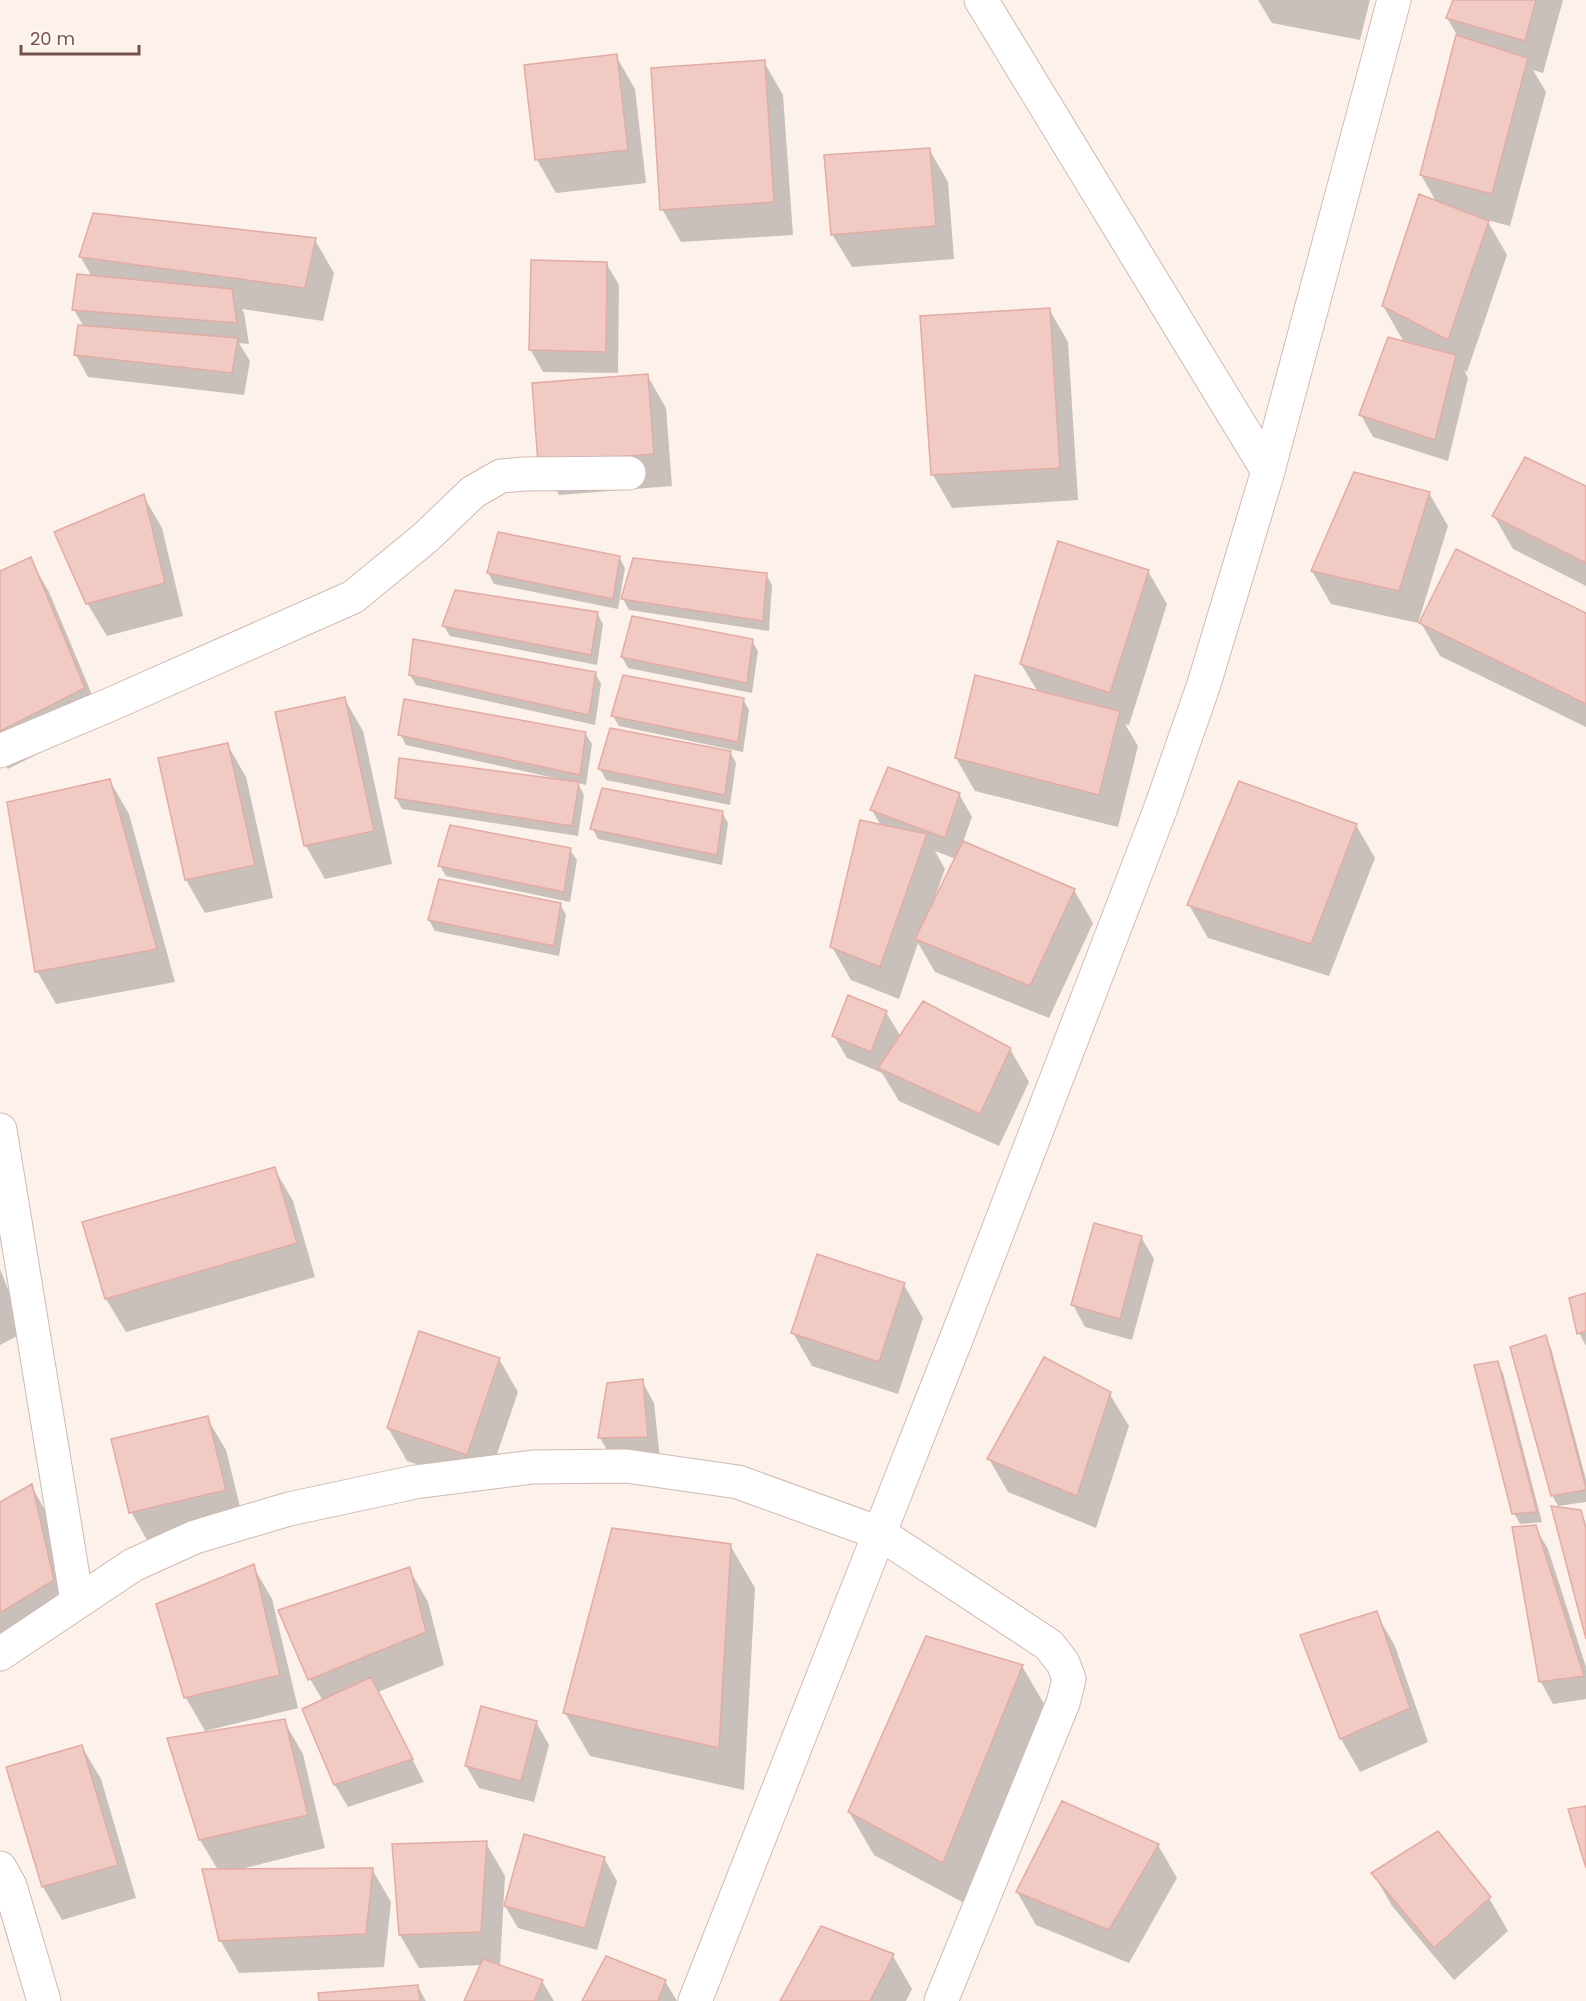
<svg xmlns="http://www.w3.org/2000/svg" width="1586" height="2001" viewBox="0 0 1586 2001" font-family="Poppins,sans-serif">
	<style>
		.shadow { fill: #0003; fill-rule: evenodd }
		.building { fill: #f0cac3; stroke: #e2aca4; stroke-width: 1.5 }
		.lines { fill: none; stroke-linecap: round; stroke-linejoin: round }
		.minor-casing { stroke: #d0b9b2; stroke-width: 35 }
		.secondary-casing { stroke: #d6b9b3; stroke-width: 35 }
		.minor { stroke: #fff; stroke-width: 33 }
		.secondary { stroke: #fff; stroke-width: 33 }
	</style>
	<rect width="100%" height="100%" fill="#fcf1eb"/>
	<path class="shadow" d="M1258 0H1370L1360 40 1272 23Z
		M1454 0H1563L1543 73 1533 70 1546 92 1510 226 1487 220 1507 255 1467 372 1464 370 1468 378 1448 461 1373 437 1361 415 1404 342 1383 306 1437 203 1421 175 1457 35 1447 18Z
		M616 56 635 89 646 183 556 193 537 160 526 66Z
		M764 62 783 95 793 235 681 242 662 209Z
		M929 149 948 182 954 259 852 267 832 234Z
		M315 240 334 273 323 321 242 309 244 313 249 344 239 343 250 361 244 395 88 377 76 355 84 327 74 310 92 277 80 256Z
		M606 263 619 285 618 373 543 372 530 349Z
		M1049 309 1068 342 1078 500 952 508 933 475 922 318Z
		M647 375 666 408 672 486 559 495 540 462Z
		M1586 487V586L1513 549 1494 516Z
		M1429 493 1448 526 1418 623 1331 604 1312 571Z
		M143 495 162 528 183 616 107 636 87 603Z
		M619 557 625 568 618 609 494 584 488 573Z
		M30 559 49 592 103 721 8 769 0 754V573Z
		M1148 571 1167 604 1129 725 1125 724 1138 746 1118 827 975 791 956 758 1038 692 1021 664Z
		M766 574 772 585 769 631 629 610 623 599Z
		M597 613 603 624 597 665 450 636 443 625Z
		M1586 615V727L1440 656 1421 623Z
		M752 641 758 651 752 693 628 668 622 657Z
		M595 673 601 684 595 725 416 685 410 675Z
		M344 698 363 731 392 864 325 879 306 846 277 713Z
		M743 699 749 710 743 752 619 726 613 716Z
		M585 733 592 744 586 785 578 783 584 795 578 836 402 809 396 798 559 781V779L406 745 400 734Z
		M227 744 246 777 273 898 205 913 186 880Z
		M730 752 736 763 730 805 606 780 600 769Z
		M110 781 129 814 175 982 56 1004 37 971Z
		M959 794 972 817 963 842 1074 890 1093 923 1049 1018 935 972 918 943 899 999 851 980 832 947 881 826 872 810ZM935 851 956 859 937 898 935 897 945 869Z
		M722 812 728 823 722 865 598 839 592 828Z
		M1356 825 1375 858 1329 976 1208 938 1189 905Z
		M570 850 577 860 570 902 446 876 440 866Z
		M560 904 566 915 559 956 435 931 429 920Z
		M886 1012 901 1037 1010 1049 1029 1082 999 1146 899 1101 882 1073 847 1058 834 1036Z
		M274 1168 293 1201 315 1277 126 1332 106 1299 84 1223Z
		M1141 1237 1154 1259 1132 1340 1085 1327 1073 1305Z
		M0 1269 25 1332 0 1345Z
		M904 1285 923 1318 898 1394 812 1366 793 1333Z
		M1586 1294V1346L1579 1333Z
		M1545 1337 1551 1348 1586 1480V1502L1558 1506 1552 1495Z
		M499 1359 518 1392 486 1487 407 1461 388 1428Z
		M1497 1362 1503 1373 1542 1522 1520 1524 1514 1513Z
		M642 1381 654 1403 660 1459 613 1460 600 1438Z
		M1109 1393 1129 1426 1096 1528 1008 1492 989 1459Z
		M207 1418 226 1450 244 1523 150 1545 131 1512Z
		M32 1487 50 1519 72 1613 0 1640V1504Z
		M1535 1527 1548 1549 1586 1667V1699L1553 1704 1541 1682Z
		M730 1545 755 1588 744 1790 590 1756 565 1713Z
		M253 1566 272 1599 298 1708 205 1731 186 1698 158 1604Z
		M409 1569 428 1602 444 1665 378 1692 424 1782 348 1807 335 1785 304 1710 323 1701 310 1679Z
		M1376 1613 1395 1646 1428 1742 1360 1772 1341 1739 1302 1636Z
		M1022 1666 1047 1709 968 1905 874 1855 849 1812Z
		M284 1721 303 1754 325 1848 237 1870 372 1869 391 1902 384 1967 239 1973 220 1940 218 1870 200 1840Z
		M536 1722 549 1745 534 1802 479 1788 466 1766Z
		M82 1747 101 1779 136 1898 62 1920 43 1887 8 1768Z
		M486 1843 505 1876 500 1966 542 1981 554 2001H465L482 1965 419 1968 400 1935Z
		M1158 1845 1177 1878 1129 1963 1036 1925 1017 1892Z
		M604 1858 617 1881 597 1950 518 1928 505 1906Z
		M1373 1873 1489 1898 1508 1931 1454 1980 1392 1906Z
		M893 1956 912 1989 906 2001H782Z
		M665 1981 677 2001H584Z
		M418 1987 426 2001H320Z"/>
	<path class="building" d="M1453 0H1536L1525 41 1446 18Z
		M1456 35 1528 58 1492 194 1420 175Z
		M617 54 628 150 535 160 524 65Z
		M765 60 774 202 660 210 651 68Z
		M930 148 936 226 831 235 824 155Z
		M1419 194 1489 221 1448 340 1382 306Z
		M93 213 316 238 305 288 79 257Z
		M531 260 607 262 606 352 529 350Z
		M77 274 232 289 237 323 72 310Z
		M1050 308 1060 468 931 475 920 316Z
		M78 325 238 338 232 373 74 355Z
		M1388 337 1456 355 1435 440 1359 415Z
		M648 374 654 454 538 463 532 383Z
		M1525 457 1586 486V563L1492 516Z
		M1354 472 1430 492 1399 591 1311 571Z
		M144 494 165 583 86 604 54 532Z
		M498 532 620 556 613 599 487 573Z
		M1058 541 1149 570 1110 693 1020 664Z
		M1456 549 1586 613V704L1419 623Z
		M31 557 85 688 0 731V571Z
		M633 558 767 573 763 621 621 599Z
		M455 590 598 612 591 655 442 626Z
		M632 616 753 639 747 683 621 657Z
		M413 639 596 672 589 715 409 675Z
		M623 675 744 698 738 742 611 716Z
		M975 675 1120 711 1099 795 955 758Z
		M345 697 374 831 304 846 275 712Z
		M404 699 586 732 580 775 398 735Z
		M610 728 731 751 725 795 598 769Z
		M228 743 255 865 185 880 158 758Z
		M399 758 579 782 572 826 395 798Z
		M888 767 960 793 945 838 870 810Z
		M110 779 157 949 35 972 7 802Z
		M1239 781 1357 824 1311 944 1187 905Z
		M602 788 723 811 717 855 590 829Z
		M860 820 927 834 880 967 830 947Z
		M450 825 571 848 564 892 438 866Z
		M963 841 1075 889 1030 986 915 939Z
		M439 879 561 903 554 946 428 920Z
		M848 995 887 1011 871 1052 832 1036Z
		M923 1001 1011 1048 980 1114 878 1068Z
		M275 1167 297 1243 105 1299 82 1222Z
		M1094 1223 1142 1236 1120 1319 1071 1305Z
		M817 1254 905 1283 879 1362 791 1333Z
		M1586 1293V1331L1577 1334 1569 1298Z
		M419 1331 500 1358 467 1455 387 1428Z
		M1546 1335 1586 1488V1490L1551 1496 1510 1347Z
		M1044 1357 1111 1392 1077 1496 987 1459Z
		M1498 1361 1537 1512 1512 1514 1474 1365Z
		M643 1379 648 1437 598 1438 607 1383Z
		M208 1416 226 1490 129 1513 111 1439Z
		M32 1484 54 1580 0 1613V1502Z
		M1551 1506 1581 1510 1586 1528V1639Z
		M1536 1525 1584 1676 1539 1682 1512 1527Z
		M612 1528 731 1544 719 1748 563 1713Z
		M254 1564 280 1675 184 1698 156 1604Z
		M410 1567 426 1632 308 1680 278 1610Z
		M1377 1611 1410 1708 1340 1739 1300 1635Z
		M926 1636 1023 1665 943 1863 848 1812Z
		M371 1677 413 1759 334 1785 302 1709Z
		M481 1706 537 1721 521 1781 465 1766Z
		M285 1719 308 1815 199 1840 167 1738Z
		M82 1745 118 1865 42 1887 6 1767Z
		M1062 1801 1159 1844 1109 1930 1016 1892Z
		M1586 1806V1868L1568 1809Z
		M1438 1831 1491 1897 1434 1948 1371 1873Z
		M524 1834 605 1857 585 1928 504 1906Z
		M487 1841 481 1932 399 1935 392 1844Z
		M373 1868 366 1934 219 1941 202 1869Z
		M821 1926 894 1954 870 2001H780Z
		M606 1956 666 1980 658 2001H582Z
		M483 1959 543 1980 534 2001H464Z
		M418 1985 420 2001H319L318 1993Z"/>
	<g class="lines">
		<defs>
			<path id="minor" d="M981 0 1268 471
				M0 751 116 702 353 597 425 538 473 492 501 476 524 474 629 473
				M0 1130 77 1601
				M0 1654 133 1565 195 1537 289 1509 415 1482 533 1467 626 1466 738 1482 879 1533 1049 1645 1063 1663 1069 1679 1063 1703 941 2001
				M0 1868 10 1886 44 2001"/>
			<path id="secondary" d="M695 2001 964 1319 1160 810 1204 684 1268 471 1394 0"/>
		</defs>
		<use href="#minor" class="minor-casing"/>
		<use href="#secondary" class="secondary-casing"/>
		<use href="#minor" class="minor"/>
		<use href="#secondary" class="secondary"/>
	</g>
	<path d="M21 45v9h118v-9" fill="none" stroke="#76524e" stroke-width="3"/>
	<text x="30" y="45" font-size="18" fill="#76524e" stroke="#fef6f1" stroke-width="4.5" paint-order="stroke">20 m</text>
</svg>
